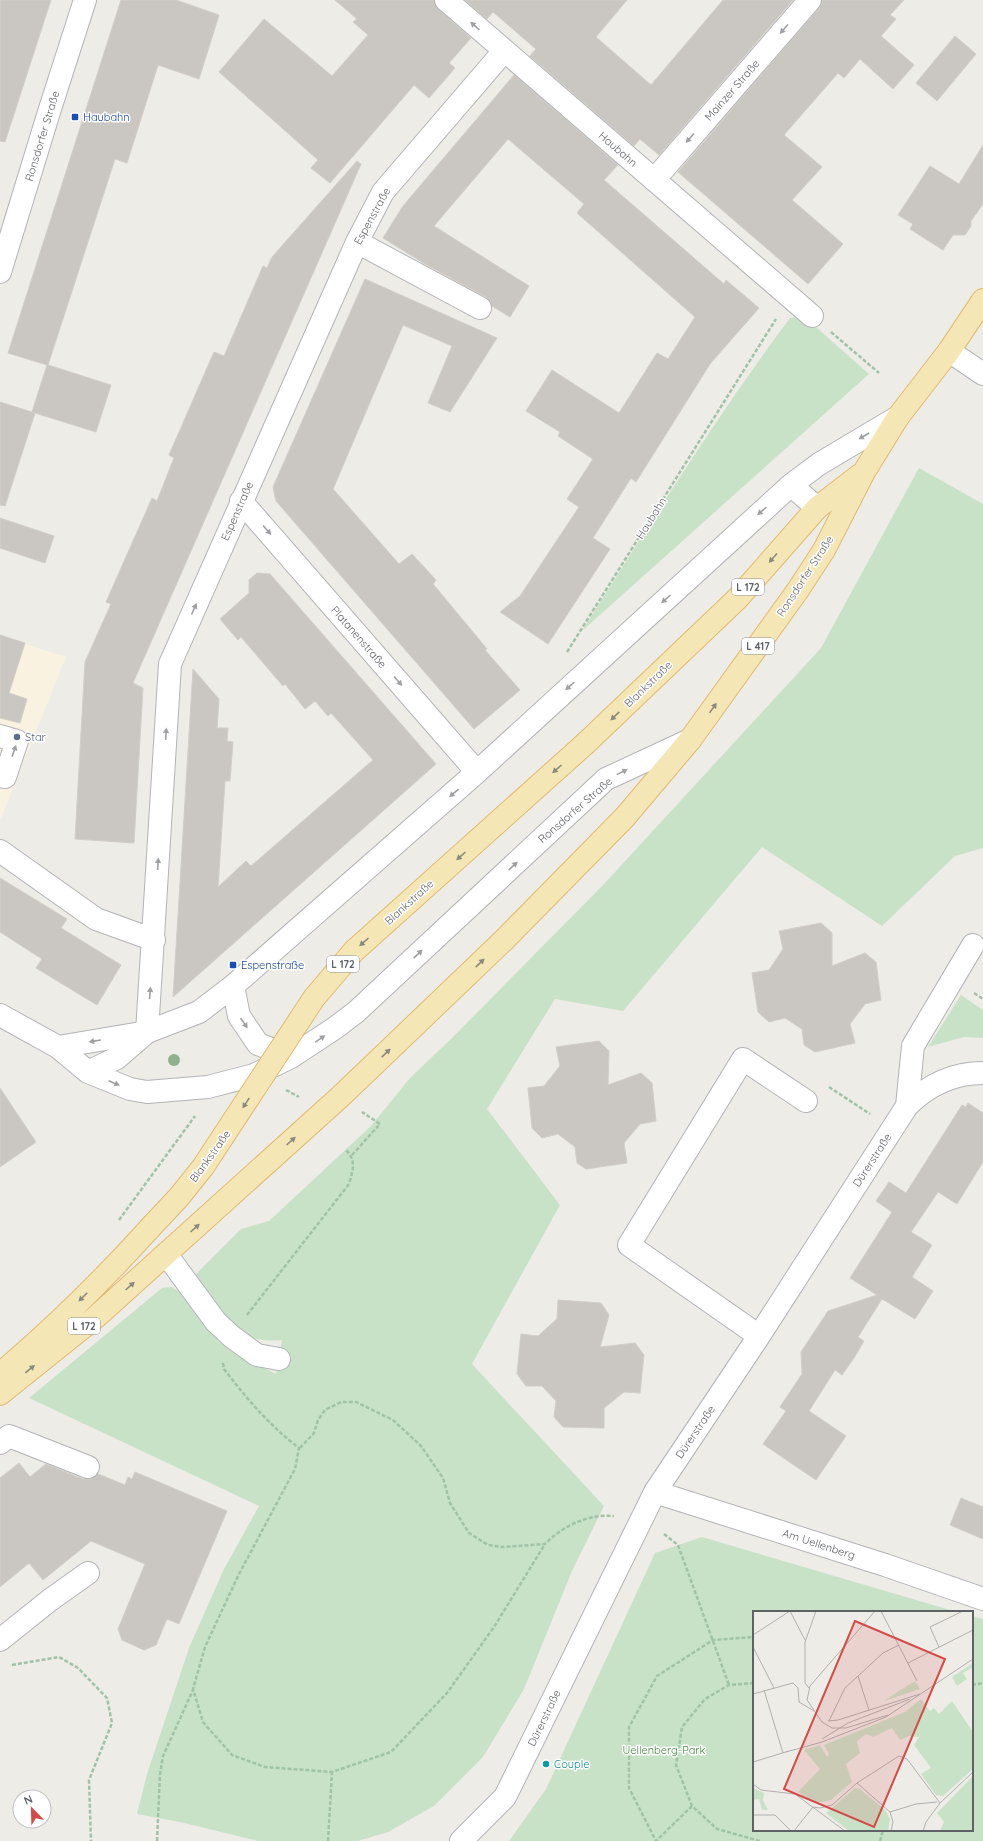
<svg xmlns="http://www.w3.org/2000/svg" width="983" height="1841" viewBox="0 0 983 1841" font-family="Quicksand,sans-serif">
	<style>
		.commercial { fill: #faf2e0 }
		.green { fill: #c8e2c7 }
		.building { fill: #cac7c3; stroke: #d2cec6 }
		.lines { fill: none; stroke-linecap: round; stroke-linejoin: round }
		.minor-casing { stroke: #b2b3b7; stroke-width: 24 }
		.major-casing { stroke: #e0b96e; stroke-width: 24 }
		.path { stroke: #a0c3a8; stroke-width: 2.5; stroke-dasharray: 4 2; stroke-linecap: butt }
		.minor { stroke: #fff; stroke-width: 22 }
		.major { stroke: #f5e7b5; stroke-width: 22 }
		.major-bridge-casing { stroke: #e0b96e; stroke-width: 24; stroke-linecap: butt }
		.major-bridge { stroke: #f5e7b5; stroke-width: 22 }
		.tree { fill: #8fb18c }
		.oneway { fill: #9ea0a3 }
		.oneway2 { fill: #8b897d }
		.transit-dot { fill: #1a4fb4; stroke: #fff; stroke-width: 1.5 }
		.service-dot { fill: #5c6f8a; stroke: #fff; stroke-width: 1.5 }
		.culture-dot { fill: #0f9aa8; stroke: #fff; stroke-width: 1.5 }
		.labels { text-anchor: middle; dominant-baseline: central; stroke-width: 3; stroke-linejoin: round; paint-order: stroke }
		.shield { fill: #fff; stroke: #8e9093; stroke-width: 1 }
		.shield-label { font-size: 10px; font-weight: bold; fill: #5e6165 }
		.street-label { font-size: 11px; fill: #5e6165; stroke: #fff }
		.transit-label { font-size: 11px; fill: #164399; stroke: #fff; text-anchor: start }
		.service-label { font-size: 11px; fill: #4e5e75; stroke: #fff; text-anchor: start }
		.park-label { font-size: 11px; fill: #428141; stroke: #fff }
		.culture-label { font-size: 11px; fill: #0d838f; stroke: #fff; text-anchor: start }
		.inset-road { fill: none; stroke: #b0b0af; stroke-width: 1 }
		.view { fill: #d44a47; fill-opacity: 0.15; stroke: #d44a47; stroke-width: 2 }
		.inset-edge { fill: none; stroke: #5e6165; stroke-width: 2 }
	</style>
	<rect width="100%" height="100%" fill="#eeece7"/>
	<path class="commercial" d="M0 636 66 657 1 818H0Z"/>
	<path class="green" d="M796 317 808 320 869 374 582 631C649 525 715 418 790 318Z
		M919 468 983 504V848L955 856 882 926 762 847 623 1011 555 999 487 1109 560 1205 472 1364 604 1506 572 1571 524 1689 483 1757 434 1806 388 1832 358 1841H258L180 1822 137 1814 147 1774 189 1648 224 1569 259 1506 29 1398 162 1288 171 1287 179 1291 218 1341 239 1356 276 1374 282 1340C272 1341 261 1341 251 1337 229 1329 209 1293 195 1275L241 1229 269 1221 371 1126 410 1078 452 1038 604 884 821 648Z
		M961 995 983 1010V1038L964 1037 928 1047Z
		M702 1537 957 1612H754V1830H972V1616L983 1619V1841H509L546 1789 655 1553Z"/>
	<path class="building" d="M0 0H51L5 142 0 141Z
		M121 0H176L219 15 199 79 158 65 127 163 115 159 48 365 111 385 96 432 32 412 47 365 8 353Z
		M335 0H434L438 9 471 38 449 63 455 68 429 98 414 85 330 183 311 168 318 160 219 72 264 19 332 76 368 35 353 22 357 19Z
		M465 0H627L596 37 651 85 723 0H793L659 155 640 139 634 146 530 56 536 49 493 12 487 19Z
		M822 0H904L890 15 896 19 881 36 914 65 893 89 860 59 844 78 838 73 784 135 822 167 792 200 843 244 808 284 678 172 819 8Z
		M955 36 976 54 937 101 916 83Z
		M514 75 618 165 604 180 724 284 726 280 759 308 710 364 636 482 631 478 593 538 610 549 548 644 500 612 520 596 579 507 567 499 593 459 558 436 560 432 526 411 552 370 619 413 657 353 668 359 695 317 577 213 584 204 508 139 434 226 529 286 510 317 492 306 490 301 486 297 425 264 383 238 403 206Z
		M983 145V204L971 221V226L965 235H953L943 250 910 229 913 224 898 215 930 166 959 184Z
		M357 161 361 164 133 683 143 688 134 843 75 839 85 662 111 604 106 602 152 498 157 501 174 458 169 455 214 352 224 356 263 266 267 268 272 257Z
		M365 279 497 338 450 412 428 403 452 346 403 325 333 489 399 564 412 554 436 580 433 584 487 649 485 650 520 690 474 729 276 501 273 487Z
		M0 402 35 413 5 506 0 505Z
		M0 518 54 536 45 563 0 548Z
		M257 573 270 574 436 764 173 997 193 669 219 699 217 728H228L227 741 233 742 230 781H225L218 887 246 861 251 866 373 760 331 713 328 716 315 701 305 709 285 684 283 686 241 637 238 640 220 619 249 593V580Z
		M0 635 25 643 9 693 27 699 20 723 0 718Z
		M0 878 67 919 61 928 121 965 97 1005 36 968 42 959 0 932Z
		M821 923 832 933V966L865 953 876 962 881 1000 865 1004 850 1024 855 1043 815 1052 804 1045 802 1029 785 1018 769 1022 758 1012 752 973 769 970 783 949 779 931Z
		M599 1041 609 1051 608 1085 641 1073 652 1083 656 1121 640 1124 624 1143 627 1163 586 1169 577 1163 575 1147 558 1134 542 1138 532 1128 528 1088 544 1086 560 1066 556 1047Z
		M0 1088 36 1142 0 1167Z
		M968 1103 983 1113V1162L957 1204 938 1192 911 1232 932 1245 912 1277 933 1291 915 1319 882 1299 858 1337 864 1341 854 1358 842 1375 835 1370 809 1411 846 1436 816 1480 763 1444 786 1411 780 1407 802 1374 801 1352 828 1311 877 1295 850 1278 892 1212 876 1201 889 1182 906 1193 962 1105 966 1107Z
		M558 1300 601 1303 609 1315 600 1347 635 1343 644 1355 640 1393 624 1392 604 1408V1428L563 1427 554 1417 556 1401 542 1386H526L517 1374 521 1334 538 1336 557 1319Z
		M19 1463 30 1477 46 1464 83 1479H90L98 1474 125 1485 128 1477 132 1479 135 1472 227 1511 179 1624 167 1619 156 1645 144 1650 122 1640 118 1629 145 1564 91 1541 43 1580 29 1563 0 1587V1478Z
		M961 1498 983 1507V1539L950 1525Z"/>
	<g class="lines">
		<defs>
			<path id="minor" d="M446 0 812 316
				M654 180 810 0
				M357 242 480 308
				M0 272 49 112 85 0
				M949 351 983 374
				M791 485 817 508
				M241 501 477 772
				M0 736 17 741 5 777 0 776
				M0 851 96 919 154 940
				M233 986 239 1016 258 1044 291 1057
				M0 1015 58 1047 88 1072 130 1089 147 1092 208 1087 254 1075 291 1057 335 1028 356 1012 606 779 690 740
				M147 1032 170 664 357 242 383 192 504 51
				M58 1047 147 1032 199 1012 233 986 477 772 791 485 819 464 898 417
				M88 1072 117 1058 147 1032
				M907 1106 913 1046 973 945
				M166 1254 216 1322 231 1336 257 1355 279 1359
				M759 1336 629 1245 743 1059 806 1101
				M0 1443 9 1436 88 1467
				M655 1492 885 1565 983 1599
				M0 1640 50 1600 88 1573
				M461 1841 505 1797 655 1492 759 1336 907 1106C928 1085 952 1073 983 1073"/>
			<path id="major" d="M586 743 738 598 817 508 860 475
				M0 1374C53 1329 103 1280 149 1229
				M0 1394 96 1317 341 1096 504 940 625 817 690 740 798 590 824 550 864 472 898 417 949 351 983 300"/>
		</defs>
		<use href="#minor" class="minor-casing"/>
		<use href="#major" class="major-casing"/>
		<path class="path" d="M831 332 879 373
			M567 652 776 319
			M974 993 983 999
			M829 1087 870 1114
			M286 1090 299 1097
			M352 1155 380 1124 362 1112
			M119 1220 195 1116
			M247 1315 349 1184C353 1169 357 1161 345 1149
			M223 1363 224 1369C247 1399 269 1425 299 1448L295 1469 238 1576 205 1647 193 1689 203 1722 232 1755 265 1767 332 1772 391 1752 447 1693 494 1627 545 1544
			M300 1448 314 1433 318 1420 325 1410 341 1402H356L393 1420 421 1446 443 1478 450 1503 469 1533 488 1545 503 1547 545 1544C564 1525 588 1514 614 1516
			M664 1534 678 1545 729 1685
			M12 1665 59 1657 78 1668 107 1698 112 1723 89 1780 91 1841
			M754 1683 729 1685 705 1699 682 1727 676 1765 692 1806 717 1829 760 1841
			M972 1685 983 1683
			M692 1806 656 1841 629 1788V1727L657 1676 713 1640 754 1637
			M157 1841 160 1774 163 1756 193 1690
			M328 1841 332 1772
			M880 1841 883 1830"/>
		<use href="#minor" class="minor"/>
		<use href="#major" class="major"/>
		<defs>
			<path id="major-bridge" d="M149 1229 179 1197 203 1167 314 998 354 951 586 743"/>
		</defs>
		<use href="#major-bridge" class="major-bridge-casing"/>
		<use href="#major-bridge" class="major-bridge"/>
	</g>
	<circle class="tree" cx="174" cy="1060" r="6"/>
	<defs><path id="oneway-solid" d="M-6-.8H1V-3.2L6.5 0L1 3.2V.8H-6Z"/></defs>
	<g class="oneway">
		<use href="#oneway-solid" transform="translate(475 26) rotate(-138)"/>
		<use href="#oneway-solid" transform="translate(784 29) rotate(131)"/>
		<use href="#oneway-solid" transform="translate(690 138) rotate(131)"/>
		<use href="#oneway-solid" transform="translate(864 436) rotate(150)"/>
		<use href="#oneway-solid" transform="translate(762 511) rotate(138)"/>
		<use href="#oneway-solid" transform="translate(267 530) rotate(49)"/>
		<use href="#oneway-solid" transform="translate(666 599) rotate(138)"/>
		<use href="#oneway-solid" transform="translate(194 609) rotate(-66)"/>
		<use href="#oneway-solid" transform="translate(398 681) rotate(49)"/>
		<use href="#oneway-solid" transform="translate(570 686) rotate(138)"/>
		<use href="#oneway-solid" transform="translate(166 734) rotate(-87)"/>
		<use href="#oneway-solid" transform="translate(14 751) rotate(-71)"/>
		<use href="#oneway-solid" transform="translate(622 772) rotate(-26)"/>
		<use href="#oneway-solid" transform="translate(454 793) rotate(139)"/>
		<use href="#oneway-solid" transform="translate(158 864) rotate(-87)"/>
		<use href="#oneway-solid" transform="translate(513 866) rotate(-43)"/>
		<use href="#oneway-solid" transform="translate(418 954) rotate(-43)"/>
		<use href="#oneway-solid" transform="translate(150 993) rotate(-86)"/>
		<use href="#oneway-solid" transform="translate(244 1023) rotate(56)"/>
		<use href="#oneway-solid" transform="translate(320 1039) rotate(-34)"/>
		<use href="#oneway-solid" transform="translate(95 1041) rotate(171)"/>
		<use href="#oneway-solid" transform="translate(114 1083) rotate(23)"/>
	</g>
	<g class="oneway2">
		<use href="#oneway-solid" transform="translate(773 558) rotate(131)"/>
		<use href="#oneway-solid" transform="translate(713 708) rotate(-54)"/>
		<use href="#oneway-solid" transform="translate(615 716) rotate(136)"/>
		<use href="#oneway-solid" transform="translate(557 769) rotate(138)"/>
		<use href="#oneway-solid" transform="translate(461 856) rotate(138)"/>
		<use href="#oneway-solid" transform="translate(364 942) rotate(138)"/>
		<use href="#oneway-solid" transform="translate(480 963) rotate(-44)"/>
		<use href="#oneway-solid" transform="translate(386 1053) rotate(-44)"/>
		<use href="#oneway-solid" transform="translate(246 1103) rotate(123)"/>
		<use href="#oneway-solid" transform="translate(291 1141) rotate(-42)"/>
		<use href="#oneway-solid" transform="translate(195 1228) rotate(-42)"/>
		<use href="#oneway-solid" transform="translate(130 1286) rotate(-42)"/>
		<use href="#oneway-solid" transform="translate(83 1297) rotate(135)"/>
		<use href="#oneway-solid" transform="translate(30 1369) rotate(-39)"/>
	</g>
	<g class="transit-dot">
		<rect x="71" y="113" width="8" height="8" rx="2"/>
		<rect x="229" y="961" width="8" height="8" rx="2"/>
	</g>
	<circle class="service-dot" cx="17" cy="737" r="4"/>
	<circle class="culture-dot" cx="546" cy="1764" r="4"/>
	<g class="labels">
		<g class="shield">
			<rect x="732" y="579" width="32" height="16" rx="3"/>
			<rect x="742" y="638" width="32" height="16" rx="3"/>
			<rect x="327" y="956" width="32" height="16" rx="3"/>
			<rect x="68" y="1318" width="32" height="16" rx="3"/>
		</g>
		<g class="shield-label">
			<text x="748" y="587">L 172</text>
			<text x="758" y="646">L 417</text>
			<text x="343" y="964">L 172</text>
			<text x="84" y="1326">L 172</text>
		</g>
		<g class="street-label">
			<text transform="translate(732 90) rotate(-49)">Mainzer Straße</text>
			<text transform="translate(42 136) rotate(-73)">Ronsdorfer Straße</text>
			<text transform="translate(618 149) rotate(41)">Haubahn</text>
			<text transform="translate(372 216) rotate(-61)">Espenstraße</text>
			<text transform="translate(237 511) rotate(-66)">Espenstraße</text>
			<text transform="translate(651 518) rotate(-58)">Haubahn</text>
			<text transform="translate(805 576) rotate(-57)">Ronsdorfer Straße</text>
			<text transform="translate(359 637) rotate(49)">Platanenstraße</text>
			<text transform="translate(648 684) rotate(-44)">Blankstraße</text>
			<text transform="translate(575 810) rotate(-41)">Ronsdorfer Straße</text>
			<text transform="translate(409 902) rotate(-42)">Blankstraße</text>
			<text transform="translate(210 1156) rotate(-54)">Blankstraße</text>
			<text transform="translate(872 1160) rotate(-57)">Dürerstraße</text>
			<text transform="translate(695 1432) rotate(-56)">Dürerstraße</text>
			<text transform="translate(819 1544) rotate(18)">Am Uellenberg</text>
			<text transform="translate(544 1718) rotate(-64)">Dürerstraße</text>
		</g>
		<g class="transit-label">
			<text x="83" y="117">Haubahn</text>
			<text x="241" y="965">Espenstraße</text>
		</g>
		<g class="service-label">
			<text x="25" y="737">Star</text>
		</g>
		<g class="park-label">
			<text x="664" y="1750">Uellenberg-Park</text>
		</g>
		<g class="culture-label">
			<text x="554" y="1764">Couple</text>
		</g>
	</g>
	<g transform="translate(753 1611)">
		<rect width="220" height="220" fill="#eeece7"/>
		<path d="M220 52V56L210 62 214 68 204 75 199 66ZM162 70 167 78 131 90 149 78ZM168 88 177 100 181 97 186 103 199 90 220 121V158L190 185 183 184 168 163 178 157 161 134 166 126 156 125 147 129 139 117 120 126 114 123 104 130 107 142 93 153 99 171 78 189 63 192 45 181 67 158 51 139 67 134 74 146 76 143 71 134 152 101ZM220 165V220H187L191 211 184 202ZM0 177 11 182 10 189 15 199H9L6 188 0 189ZM102 177 107 178 132 199 137 208 135 220H96L73 202Z" fill="#c8e2c7"/>
		<path class="inset-road" d="M37 0 52 29M122 0 57 75 54 89 69 111 79 117H93L135 104M128 0 164 70M0 24 37 0M0 36 21 77M186 36 177 16 210 0M155 52 220 19M105 65 116 99M56 77 52 72V31L63 0M11 79 30 142M0 83 40 72 45 77 46 91 61 100M75 110 85 109 167 83M76 110 92 77 130 42 146 34M69 128 95 112 157 88M33 141 69 131 133 106 220 48M0 151 36 140M104 172 137 201 140 211 138 220M0 173 8 179 42 183 92 220M60 196 67 197 79 194 104 172 146 145 154 148 187 192M137 201 163 193 184 191M0 204H22L38 220M41 220 60 196M170 220 173 211 187 192 220 161"/>
		<path class="view" d="M102 10 192 48 121 216 31 178Z"/>
		<rect width="220" height="220" class="inset-edge"/>
	</g>
	<g transform="translate(32 1809) rotate(337)"><circle r="19" fill="#ffffff" stroke="#bfc0c1"/>
	<path d="M0-3L7 15L0 10L-7 15Z" fill="#d44a47"/>
	<text y="-6" font-size="11" font-weight="bold" text-anchor="middle" fill="#5e6165">N</text>
	</g>
</svg>
